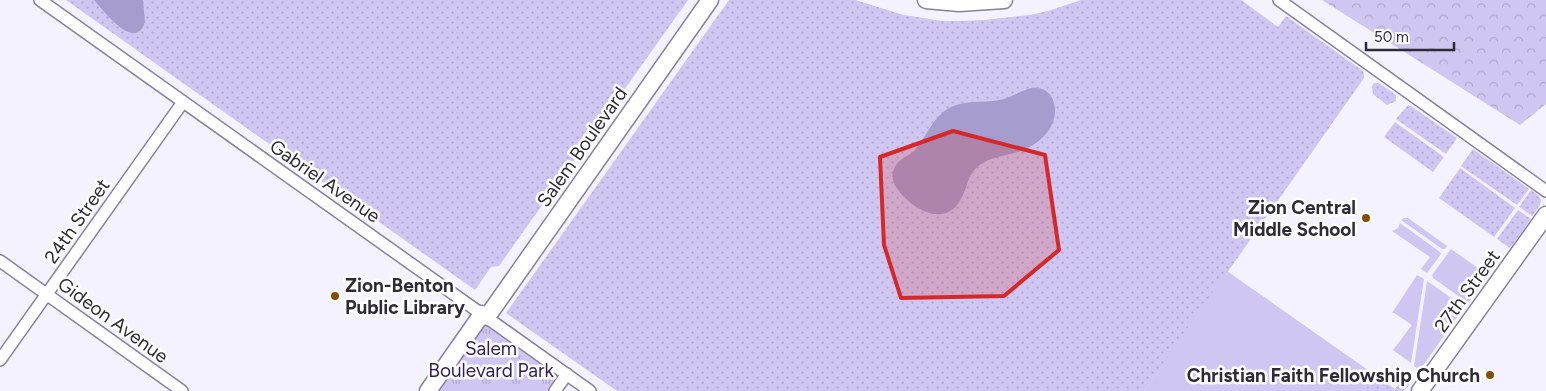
<svg xmlns="http://www.w3.org/2000/svg" width="1546" height="391" viewBox="0 0 1546 391" font-family="Figtree,sans-serif">
	<style>
		.grass { fill: url(#grass-dots) }
		.forest { fill: url(#forest-crowns) }
		.park { fill: url(#park-tufts) }
		.pitch { fill: #cfc6f2 }
		.water { fill: #a69ccd }
		.lines { fill: none; stroke-linecap: round; stroke-linejoin: round }
		.street-casing { stroke: #87819e; stroke-width: 14 }
		.secondary-casing { stroke: #87819e; stroke-width: 19 }
		.street { stroke: #fff; stroke-width: 11 }
		.secondary { stroke: #fff; stroke-width: 16 }
		.marked { fill: #d62828; fill-opacity: 0.2; stroke: #d62828; stroke-width: 4; stroke-linejoin: round }
		.poi-dot { fill: #854e00; stroke: #fff; stroke-width: 2 }
		.labels { text-anchor: middle; dominant-baseline: central; stroke-width: 5; stroke-linejoin: round; paint-order: stroke }
		.street-label { font-size: 19px; fill: #2e2b37; stroke: #fff }
		.poi-label { font-size: 19px; font-weight: bold; fill: #2e2b37; stroke: #fff; text-anchor: end }
		.park-label { font-size: 19px; fill: #2f1c57; stroke: #fff }
	</style>
	<defs>
		<pattern id="grass-dots" width="8" height="8" patternUnits="userSpaceOnUse" patternTransform="scale(1.25)"><rect width="8" height="8" fill="#cfc6f2"/><path d="M2 2h.1M6 6h.1" fill="none" stroke="#b2aad0" stroke-width="1.8" stroke-linecap="round"/></pattern>
		<pattern id="forest-crowns" width="20" height="18" patternUnits="userSpaceOnUse" patternTransform="scale(1.25)"><rect width="20" height="18" fill="#cfc6f2"/><path d="M2 6a3 3 0 1 1 6 0M12 15a3 3 0 1 1 6 0" fill="none" stroke="#b2aad0"/></pattern>
		<pattern id="park-tufts" width="24" height="20" patternUnits="userSpaceOnUse" patternTransform="scale(1.25)"><rect width="24" height="20" fill="#cfc6f2"/><path d="M3 7l-1-3M5 7V3M7 7l1-3M15 17l-1-3M17 17v-4M19 17l1-3" fill="none" stroke="#b2aad0"/></pattern>
	</defs>
	<rect width="100%" height="100%" fill="#f4f2ff"/>
	<path class="grass" d="M66 0H688L499 266 491 267 475 290Z
		M729 0H855L904 15 942 21H962L984 20 1030 15 1048 11 1081 0H1241L1278 27 1286 16 1363 71 1364 75V78L1144 391H617L506 313Z
		M1374 83H1379L1396 95V101L1387 105 1373 94 1372 86Z
		M1408 105 1411 106 1457 138 1446 154 1396 119Z
		M1395 122 1444 157 1433 172 1384 137Z
		M1473 149 1529 189 1517 205 1461 166Z
		M1460 168 1515 208 1494 237 1439 198Z
		M1531 190 1538 195 1541 200 1540 205 1532 216 1519 207Z
		M1518 210 1531 219 1510 248 1497 239Z
		M1375 375 1395 389 1403 378 1410 384 1404 391H1364Z"/>
	<path class="forest" d="M1322 0H1546V104L1520 125Z"/>
	<path class="park" d="M482 314 567 374 555 391H428Z"/>
	<path class="pitch" d="M1404 218H1408L1447 246 1445 249H1442L1401 220Z
		M1400 223 1440 252 1441 254 1427 273 1421 269 1430 257 1392 231 1398 228Z
		M1451 249 1488 275 1468 303 1433 278 1432 275Z
		M1227 271 1375 375 1364 391H1144Z
		M1417 275 1424 279 1411 363 1393 350 1412 325 1394 313H1392Z
		M1427 281 1464 307 1420 370 1414 366Z"/>
	<path class="water" d="M94 0H143L145 22C135 53 103 10 94 0Z
		M1031 88C1039 87 1046 89 1051 96 1056 104 1056 113 1053 122 1046 140 1028 150 1010 154 999 157 990 158 981 164 966 175 969 185 961 199 946 228 913 210 899 191 893 184 890 175 895 167 898 159 909 156 915 150 928 135 932 117 951 107 967 100 983 103 999 100 1011 98 1020 91 1031 88Z"/>
	<g class="lines">
		<defs>
			<path id="street" d="M40 0 590 391
				M1279 0 1546 191
				M0 261 182 391
				M0 360 183 102
				M555 391 567 374"/>
			<path id="secondary" d="M926 0 959 3 1004 0
				M487 317 710 0
				M428 391 482 314
				M1420 391 1546 215"/>
		</defs>
		<use href="#street" class="street-casing"/>
		<use href="#secondary" class="secondary-casing"/>
		<use href="#street" class="street"/>
		<use href="#secondary" class="secondary"/>
	</g>
	<path class="marked" d="M953 131 1045 155 1059 250 1004 296 901 298 884 245 880 157Z"/>
	<g class="poi-dot">
		<circle cx="1366" cy="218" r="5"/>
		<circle cx="335" cy="296" r="5"/>
		<circle cx="1490" cy="375" r="5"/>
	</g>
	<g class="labels">
		<g class="street-label">
			<text transform="translate(582 147) rotate(-55)">Salem Boulevard</text>
			<text transform="translate(325 181) rotate(35)">Gabriel Avenue</text>
			<text transform="translate(77 221) rotate(-55)">24th Street</text>
			<text transform="translate(1467 291) rotate(-54)">27th Street</text>
			<text transform="translate(113 320) rotate(36)">Gideon Avenue</text>
		</g>
		<g class="poi-label">
			<text x="1356" y="207">Zion Central<tspan x="1356" dy="22">Middle School</tspan></text>
			<text x="345" y="285" text-anchor="start">Zion-Benton<tspan x="345" dy="22">Public Library</tspan></text>
			<text x="1480" y="375">Christian Faith Fellowship Church</text>
		</g>
		<g class="park-label">
			<text x="491" y="348">Salem<tspan x="491" dy="22">Boulevard Park</tspan></text>
		</g>
	</g>
	<path d="M1366 42v8h88v-8" fill="none" stroke="#2e2b37" stroke-width="2.5"/>
	<text x="1374" y="42" font-size="15" fill="#2e2b37" stroke="#ffffff" stroke-width="4" paint-order="stroke">50 m</text>
</svg>
